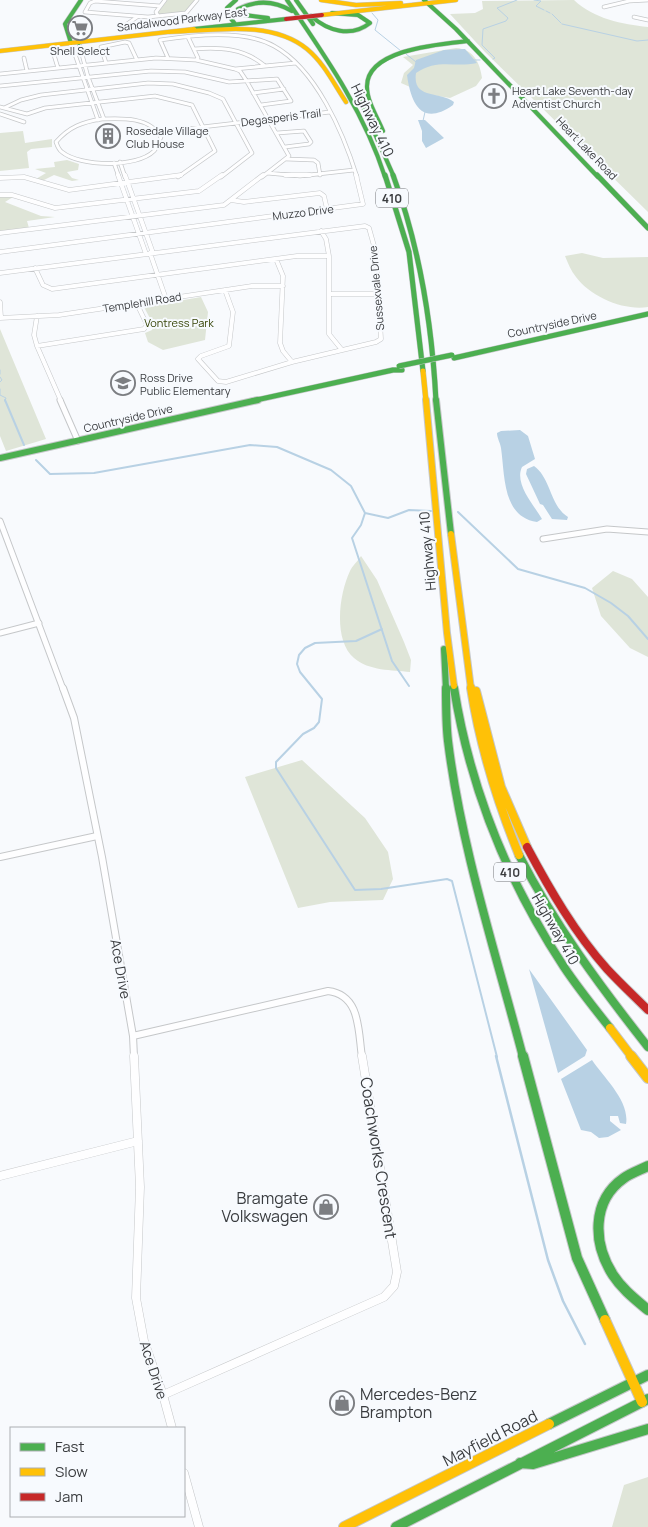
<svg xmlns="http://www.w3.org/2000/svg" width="648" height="1527" viewBox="0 0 648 1527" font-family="Manrope,sans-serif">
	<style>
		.green { fill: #dfe5d8 }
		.water { fill: #b8d1e4 }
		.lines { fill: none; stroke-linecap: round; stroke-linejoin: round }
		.stream-far2 { stroke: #b8d1e4; stroke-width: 1 }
		.stream-far1 { stroke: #b8d1e4; stroke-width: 2 }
		.stream { stroke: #b8d1e4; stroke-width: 2.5 }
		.street-far4-casing { stroke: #c5c7c9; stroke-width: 4.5 }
		.street-far3-casing { stroke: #c5c7c9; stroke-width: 5 }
		.street-far2-casing { stroke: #c5c7c9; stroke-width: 7 }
		.street-far1-casing { stroke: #c5c7c9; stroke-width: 8 }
		.street-casing { stroke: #c5c7c9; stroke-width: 9 }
		.fast-far4-casing { stroke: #c5c7c9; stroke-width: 5 }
		.fast-far3-casing { stroke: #c5c7c9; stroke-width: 6 }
		.fast-far2-casing { stroke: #c5c7c9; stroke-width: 8 }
		.fast-far1-casing { stroke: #c5c7c9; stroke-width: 10 }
		.fast-casing { stroke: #c5c7c9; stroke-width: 12 }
		.slow-far4-casing { stroke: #c5c7c9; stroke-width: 5 }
		.slow-far3-casing { stroke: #c5c7c9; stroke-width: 6 }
		.slow-far2-casing { stroke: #c5c7c9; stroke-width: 8 }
		.slow-far1-casing { stroke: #c5c7c9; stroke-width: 10 }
		.slow-casing { stroke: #c5c7c9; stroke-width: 12 }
		.jam-casing { stroke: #c5c7c9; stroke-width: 10 }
		.street-far4 { stroke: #fefeff; stroke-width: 3 }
		.street-far3 { stroke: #fefeff; stroke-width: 4 }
		.street-far2 { stroke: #fefeff; stroke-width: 5 }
		.street-far1 { stroke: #fefeff; stroke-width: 6 }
		.street { stroke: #fefeff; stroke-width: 8 }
		.fast-far4 { stroke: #4caf50; stroke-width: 4 }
		.fast-far3 { stroke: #4caf50; stroke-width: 5 }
		.fast-far2 { stroke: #4caf50; stroke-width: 6 }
		.fast-far1 { stroke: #4caf50; stroke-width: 8 }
		.fast { stroke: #4caf50; stroke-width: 10 }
		.slow-far4 { stroke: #ffc107; stroke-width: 4 }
		.slow-far3 { stroke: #ffc107; stroke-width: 5 }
		.slow-far2 { stroke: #ffc107; stroke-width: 6 }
		.slow-far1 { stroke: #ffc107; stroke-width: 8 }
		.slow { stroke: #ffc107; stroke-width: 10 }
		.jam { stroke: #c62828; stroke-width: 8 }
		.fast-bridge-casing { stroke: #c5c7c9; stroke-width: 6; stroke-linecap: butt }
		.jam-bridge-casing { stroke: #c5c7c9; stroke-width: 5; stroke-linecap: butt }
		.fast-bridge { stroke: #4caf50; stroke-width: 5 }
		.jam-bridge { stroke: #c62828; stroke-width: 4 }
		.labels { text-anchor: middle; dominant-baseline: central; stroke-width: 4; stroke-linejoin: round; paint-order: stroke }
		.far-street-label { font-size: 11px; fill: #3a3c3f; stroke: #f7fafe }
		.far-poi-label { font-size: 11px; fill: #3a3c3f; stroke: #f7fafe; text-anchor: start }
		.far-park-label { font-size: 11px; fill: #354305; stroke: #f7fafe }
		.shield { fill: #f7fafe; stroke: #737578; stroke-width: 1 }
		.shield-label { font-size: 12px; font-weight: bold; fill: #3a3c3f }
		.street-label { font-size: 14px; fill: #3a3c3f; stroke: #f7fafe }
		.near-street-label { font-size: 16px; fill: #3a3c3f; stroke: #f7fafe }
		.near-poi-label { font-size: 16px; fill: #3a3c3f; stroke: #f7fafe; text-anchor: end }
	</style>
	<rect width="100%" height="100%" fill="#f8fafd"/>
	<path class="green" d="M167 0H195L185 12 159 15 158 12Z
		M574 0C594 19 622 24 648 27V212L485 52 450 14 475 13 483 9 482 1Z
		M456 48C473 49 480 62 482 78L476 86 450 98 426 94 401 83 404 73 413 65 403 57Z
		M23 131 25 143 52 139V147L31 149 27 152 29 168 0 171V133Z
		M67 160 79 164 78 170 67 172 72 178 79 180 72 181 54 175 42 181 36 179 46 173 35 169 55 167 54 162Z
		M0 196 13 197 5 202 41 216 55 217 27 221 29 228 0 231Z
		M582 253 603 258 648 257V307C624 311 591 297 576 277 571 271 568 263 565 256Z
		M201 297 208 312 205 340 163 350 148 342 145 333 152 330 154 326 144 307Z
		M0 329 46 439 6 451 0 436Z
		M361 556 377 580 404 642 411 660 410 672C392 670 369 671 354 658 333 640 339 594 350 571 352 566 358 561 361 556Z
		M613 571 632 579 648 597V657L630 648 601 616 592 588Z
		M302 760 365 818 388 852 393 879 383 900 330 902 298 908 245 777Z
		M648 1477V1527H612L624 1485Z"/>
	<path class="water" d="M465 49 477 63C454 68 438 58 416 73 412 100 440 91 454 102L453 105C422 127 411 104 407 75L414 68 416 60 444 50Z
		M418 120H425L444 138 426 148 422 141V131Z
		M520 430 528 436 535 459 522 467C514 484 534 505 542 519L537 522C502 517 505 475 501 448 500 442 497 438 497 433L501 431Z
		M534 466C551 478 550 506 568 517L567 520 552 519 543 505 540 504 526 474 527 469Z
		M529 969 587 1050 585 1056 558 1073Z
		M592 1060C604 1078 630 1101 626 1124L620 1123 618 1116H610V1121L621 1130 608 1137 599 1138 591 1132 581 1130 561 1079Z"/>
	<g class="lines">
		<path class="stream-far2" d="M534 0 541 1 536 6 544 10
			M546 11 550 13
			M372 13 378 20 375 30 401 51
			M552 14 561 23
			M562 24 637 41 648 40
			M406 54 416 62
			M493 59 495 58 482 45 483 29 506 21 508 18 497 8 517 0
			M473 60H480
			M423 121 425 112
			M0 370V374
			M0 377 2 380 0 382
			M0 389V395L6 398 5 401"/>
		<path class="stream-far1" d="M5 400 24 445
			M36 460 50 474 94 473 250 445 277 447 331 470 351 486 365 513 361 525 352 538 392 661 409 686
			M458 512 518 569 585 588 611 603 628 616 648 639
			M365 513 388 518 409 510 431 511
			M382 629 356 641 315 643 305 648 299 655 297 664 300 672 322 699 319 722 314 728 303 734 276 762V768L355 890 381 889 447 879 452 881 497 1057"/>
		<path class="stream" d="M496 1056 548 1260 563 1301 585 1344"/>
		<defs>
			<path id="street-far4" d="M160 6 95 1 90 3 85 12 148 17 186 13 197 0
				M604 7 629 1 648 0
				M158 16 156 12 165 0
				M634 17 648 20
				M127 24 137 17
				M188 37 198 58 196 60
				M71 43 98 120
				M79 43 88 77 104 119
				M194 49C220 47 244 48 265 66
				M54 55 58 68
				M24 58 27 71
				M168 58 160 40C193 35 244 29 274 46 316 69 343 132 357 177
				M106 63 101 47 125 42 129 43 137 60
				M235 69 296 63
				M0 74 156 58 196 60 235 69 240 71 246 80 289 156 262 177
				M0 86 151 71 185 72 229 82 277 79 291 101 261 105
				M253 93 284 89
				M0 107 27 114 45 108 155 96 192 105 215 151 178 177
				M4 108 21 100 41 95 148 83 173 84 209 93 223 99 252 153 221 177
				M0 114 24 122
				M102 119C122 118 150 117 161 137 159 141 157 148 154 151 137 168 80 167 62 152 59 150 57 145 56 142 69 127 82 122 102 119Z
				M159 132 330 112
				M277 133 304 131 311 142 309 144 285 147
				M286 159 314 160 318 163 320 175
				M120 162 125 177
				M114 163 119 177
				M267 173 300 176 354 170"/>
			<path id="street-far3" d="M118 175 146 254
				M125 175 153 253
				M285 175H310
				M0 178 24 177 69 190 181 175
				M0 195H12L55 208 199 191 222 175
				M231 200 244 202 320 193 324 196 327 209
				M321 231 326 239 329 256V334L342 350
				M0 233 224 205 263 175
				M0 252 363 204 356 175
				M150 253 166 299
				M276 259 283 276 280 343 283 351 292 362
				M35 268 43 285 52 289 297 256H329
				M0 273 365 226 369 228 376 253 381 339 376 342 292 362 226 382 218 381 198 359 201 356 229 346 233 312 225 290
				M329 294H378
				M0 302 1 318
				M37 316 34 335 37 346 61 401
				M0 318 59 315 252 286H283
				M37 346 144 329 147 325 137 304"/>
			<path id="street-far2" d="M60 400 78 441
				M0 521 63 689
				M543 539 607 529 648 532
				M0 633 39 623"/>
			<path id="street-far1" d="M63 688 74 718 102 857 133 1036 134 1057
				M0 857 97 836
				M133 1036 328 991C361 995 358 1031 362 1057"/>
			<path id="street" d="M134 1056 140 1187 136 1298 144 1341 163 1395 172 1428
				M0 1176 138 1141
				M163 1395 384 1297 394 1286 397 1272 362 1056
				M184 1473 199 1527"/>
			<path id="fast-far4" d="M287 0C325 56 364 111 385 177
				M296 0 313 24
				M424 0 456 29 598 177
				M311 16C328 31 351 38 370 23L358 15 332 13
				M268 18 245 15 238 9C256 0 275 1 292 11
				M69 20 79 43
				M235 24 229 16 227 8 236 0
				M194 29 286 19
				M71 43 65 24 81 0
				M360 100 394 177
				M383 131C378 118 367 102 367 87 366 49 441 44 468 41"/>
			<path id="fast-far3" d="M385 175 409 252 423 371
				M393 175C420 248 432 324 436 401
				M597 175 648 228
				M454 358 648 314
				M252 401 393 370H402"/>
			<path id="fast-far2" d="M436 400 451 534
				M0 458 258 400
				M444 649 446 689
				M454 686V689"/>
			<path id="fast-far1" d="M446 688C446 706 446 724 448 741 461 847 496 954 523 1057
				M454 688C470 788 508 882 564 967 578 988 594 1008 610 1028
				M519 855C554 924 600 986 648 1047"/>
			<path id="fast" d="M523 1056 577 1258 605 1320
				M648 1166C640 1170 631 1173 624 1178 591 1201 593 1244 613 1275 622 1289 635 1299 648 1310
				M549 1424 648 1375
				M520 1463 533 1464 648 1429
				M396 1527 648 1399"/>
			<path id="slow-far4" d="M321 0 356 5 401 3
				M322 15 456 0
				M169 32C213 31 270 19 307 49 324 63 334 84 346 102
				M0 51 194 29"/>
			<path id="slow-far3" d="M423 371 426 401"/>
			<path id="slow-far2" d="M426 400 447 633 454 686
				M451 534 471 689"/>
			<path id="slow-far1" d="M471 688C480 746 497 801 519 855
				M476 691 501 787 527 847
				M610 1028 632 1057"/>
			<path id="slow" d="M631 1056 648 1078
				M605 1320 642 1402
				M344 1527 549 1424"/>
			<path id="jam" d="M527 847C550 890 575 933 607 969 620 983 634 996 648 1010"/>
		</defs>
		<use href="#street-far4" class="street-far4-casing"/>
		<use href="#street-far3" class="street-far3-casing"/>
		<use href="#street-far2" class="street-far2-casing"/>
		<use href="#street-far1" class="street-far1-casing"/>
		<use href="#street" class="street-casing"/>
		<use href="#fast-far4" class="fast-far4-casing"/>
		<use href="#fast-far3" class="fast-far3-casing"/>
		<use href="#fast-far2" class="fast-far2-casing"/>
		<use href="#fast-far1" class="fast-far1-casing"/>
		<use href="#fast" class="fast-casing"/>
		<use href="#slow-far4" class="slow-far4-casing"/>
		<use href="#slow-far3" class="slow-far3-casing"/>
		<use href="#slow-far2" class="slow-far2-casing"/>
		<use href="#slow-far1" class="slow-far1-casing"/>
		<use href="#slow" class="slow-casing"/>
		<use href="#jam" class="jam-casing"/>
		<use href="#street-far4" class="street-far4"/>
		<use href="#street-far3" class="street-far3"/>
		<use href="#street-far2" class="street-far2"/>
		<use href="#street-far1" class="street-far1"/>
		<use href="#street" class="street"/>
		<use href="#fast-far4" class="fast-far4"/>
		<use href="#fast-far3" class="fast-far3"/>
		<use href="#fast-far2" class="fast-far2"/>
		<use href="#fast-far1" class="fast-far1"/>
		<use href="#fast" class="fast"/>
		<use href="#slow-far4" class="slow-far4"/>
		<use href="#slow-far3" class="slow-far3"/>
		<use href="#slow-far2" class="slow-far2"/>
		<use href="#slow-far1" class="slow-far1"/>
		<use href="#slow" class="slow"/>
		<use href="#jam" class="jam"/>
		<defs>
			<path id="fast-bridge" d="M399 366 452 355"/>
			<path id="jam-bridge" d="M286 19 322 15"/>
		</defs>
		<use href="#fast-bridge" class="fast-bridge-casing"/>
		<use href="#jam-bridge" class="jam-bridge-casing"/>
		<use href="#fast-bridge" class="fast-bridge"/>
		<use href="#jam-bridge" class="jam-bridge"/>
	</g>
	<defs>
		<symbol id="supermarket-ring" viewBox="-11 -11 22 22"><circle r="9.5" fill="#f7fafe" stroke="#7c7e82" stroke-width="1.5"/><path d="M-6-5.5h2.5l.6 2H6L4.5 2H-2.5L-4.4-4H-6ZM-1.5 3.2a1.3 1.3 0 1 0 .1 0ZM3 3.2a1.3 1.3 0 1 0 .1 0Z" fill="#7c7e82"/></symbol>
		<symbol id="church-ring" viewBox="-11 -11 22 22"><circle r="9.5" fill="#f7fafe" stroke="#7c7e82" stroke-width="1.5"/><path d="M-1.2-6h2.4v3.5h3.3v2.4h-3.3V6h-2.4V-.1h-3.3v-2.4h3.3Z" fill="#7c7e82"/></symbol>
		<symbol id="building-ring" viewBox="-11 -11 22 22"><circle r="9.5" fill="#f7fafe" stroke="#7c7e82" stroke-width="1.5"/><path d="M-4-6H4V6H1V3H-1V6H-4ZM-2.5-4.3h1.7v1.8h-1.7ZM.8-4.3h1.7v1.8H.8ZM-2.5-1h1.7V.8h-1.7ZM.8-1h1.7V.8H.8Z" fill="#7c7e82"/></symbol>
		<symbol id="school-ring" viewBox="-11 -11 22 22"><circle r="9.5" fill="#f7fafe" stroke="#7c7e82" stroke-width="1.5"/><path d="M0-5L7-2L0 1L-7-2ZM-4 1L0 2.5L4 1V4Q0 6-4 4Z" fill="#7c7e82"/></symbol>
		<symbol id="shop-ring" viewBox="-11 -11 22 22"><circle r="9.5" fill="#f7fafe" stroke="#7c7e82" stroke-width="1.5"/><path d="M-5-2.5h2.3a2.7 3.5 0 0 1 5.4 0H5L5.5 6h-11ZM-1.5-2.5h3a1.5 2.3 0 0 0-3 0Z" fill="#7c7e82"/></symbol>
	</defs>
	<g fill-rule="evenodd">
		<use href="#supermarket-ring" x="66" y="14" width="28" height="28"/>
		<use href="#church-ring" x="480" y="82" width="28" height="28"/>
		<use href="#building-ring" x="94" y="122" width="28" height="28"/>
		<use href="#school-ring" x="109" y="369" width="28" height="28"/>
		<use href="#shop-ring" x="312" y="1193" width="28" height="28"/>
		<use href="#shop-ring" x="328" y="1389" width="28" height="28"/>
	</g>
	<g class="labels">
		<g class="far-street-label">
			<text transform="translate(182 19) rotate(-7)">Sandalwood Parkway East</text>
			<text transform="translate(281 117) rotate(-7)">Degasperis Trail</text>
			<text transform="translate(587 148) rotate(46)">Heart Lake Road</text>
			<text transform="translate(303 212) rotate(-7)">Muzzo Drive</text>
			<text transform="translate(376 288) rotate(-95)">Sussexvale Drive</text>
			<text transform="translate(142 302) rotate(-9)">Templehill Road</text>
			<text transform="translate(552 324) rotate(-12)">Countryside Drive</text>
			<text transform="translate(128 418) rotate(-13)">Countryside Drive</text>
		</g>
		<g class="far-poi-label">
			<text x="80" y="50" text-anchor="middle">Shell Select</text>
			<text x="512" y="90">Heart Lake Seventh-day<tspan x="512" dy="13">Adventist Church</tspan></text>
			<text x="126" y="130">Rosedale Village<tspan x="126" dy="13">Club House</tspan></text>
			<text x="140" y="377">Ross Drive<tspan x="140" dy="13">Public Elementary</tspan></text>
		</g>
		<g class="far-park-label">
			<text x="179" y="322">Vontress Park</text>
		</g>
		<g class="shield">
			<rect x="376" y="188.5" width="32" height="19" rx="4"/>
			<rect x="494" y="862.5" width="32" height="19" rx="4"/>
		</g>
		<g class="shield-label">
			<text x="392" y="198">410</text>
			<text x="510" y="872">410</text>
		</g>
		<g class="street-label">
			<text transform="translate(373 120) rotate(64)">Highway 410</text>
			<text transform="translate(427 551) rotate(-95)">Highway 410</text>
			<text transform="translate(556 929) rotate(60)">Highway 410</text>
			<text transform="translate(121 969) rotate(80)">Ace Drive</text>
			<text transform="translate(154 1370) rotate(72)">Ace Drive</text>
		</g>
		<g class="near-street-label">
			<text transform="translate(379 1158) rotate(81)">Coachworks Crescent</text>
			<text transform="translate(490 1438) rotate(-27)">Mayfield Road</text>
		</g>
		<g class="near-poi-label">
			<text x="308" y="1198">Bramgate<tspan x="308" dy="18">Volkswagen</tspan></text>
			<text x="360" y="1394" text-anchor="start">Mercedes-Benz<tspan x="360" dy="18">Brampton</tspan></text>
		</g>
	</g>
	<rect x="10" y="1427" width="175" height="90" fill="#f7fafe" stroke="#abaeb2"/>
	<rect x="20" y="1443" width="25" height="8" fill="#4caf50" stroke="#abaeb2"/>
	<text x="55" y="1452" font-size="15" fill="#3a3c3f">Fast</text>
	<rect x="20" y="1468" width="25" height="8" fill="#ffc107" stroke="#abaeb2"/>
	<text x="55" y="1477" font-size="15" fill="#3a3c3f">Slow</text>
	<rect x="20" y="1493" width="25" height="8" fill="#c62828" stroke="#abaeb2"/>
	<text x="55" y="1502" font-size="15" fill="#3a3c3f">Jam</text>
</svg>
